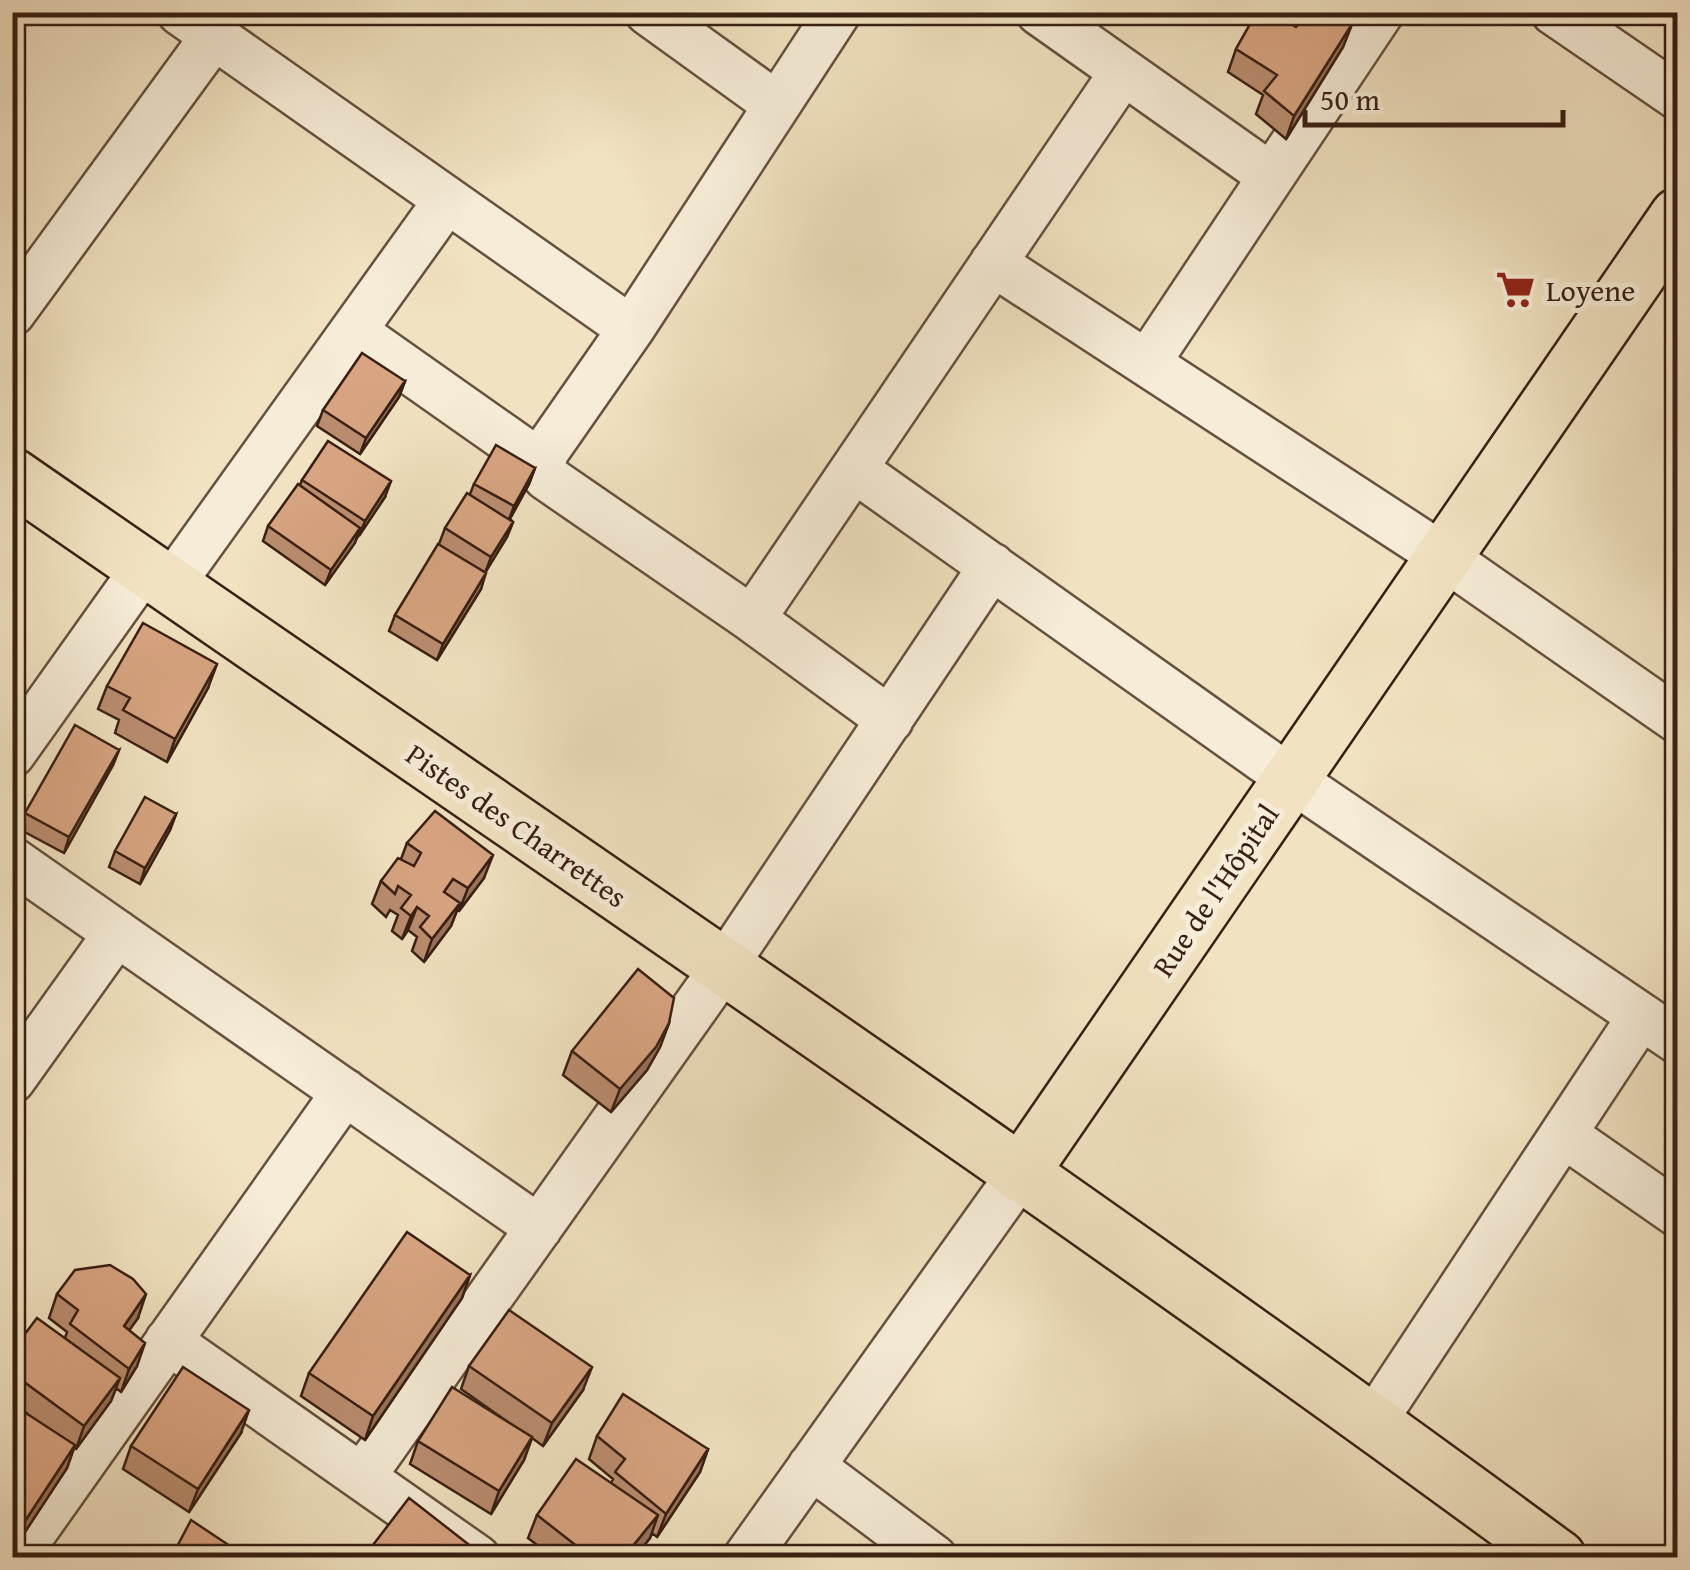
<svg xmlns="http://www.w3.org/2000/svg" width="1690" height="1570" viewBox="0 0 1690 1570" font-family="'Gentium Book Plus',serif">
	<style>
		.lines { fill: none; stroke-linecap: round; stroke-linejoin: round }
		.minor-casing { stroke: #66503e; stroke-width: 50 }
		.major-casing { stroke: #381f13; stroke-width: 60 }
		.minor { stroke: #f6ecd7; stroke-width: 45 }
		.major { stroke: #f1e2c1; stroke-width: 55 }
		.wall { fill: #ba8d6f; stroke: #381f13; stroke-width: 2.5 }
		.shaded-wall { fill: #97735a; stroke: #381f13; stroke-width: 2.5 }
		.building { fill: #d8a481; stroke: #381f13; stroke-width: 2.5 }
		.labels { text-anchor: middle; dominant-baseline: central; stroke-width: 10; stroke-linejoin: round; paint-order: stroke }
		.poi-label { font-size: 30px; fill: #381f13; stroke: #f6ecd7; text-anchor: start }
		.street-label { font-size: 30px; fill: #381f13; stroke: #f6ecd7 }
	</style>
	<rect width="100%" height="100%" fill="#f1e2c1"/>
	<filter id="stains"><feTurbulence type="fractalNoise" baseFrequency=".002" numOctaves="4"/><feColorMatrix values="0 0 0 0 .2 0 0 0 0 .09 0 0 0 0 .02 0 0 0 .5 -.17"/></filter>
	<radialGradient id="worn" r=".72"><stop offset=".6" stop-color="#630" stop-opacity="0"/><stop offset="1" stop-color="#630" stop-opacity=".3"/></radialGradient>
	<g class="lines">
		<defs>
			<path id="minor" d="M180 12 631 329
				M648 12 777 105
				M1039 12 1271 176
				M1554 12 1678 97
				M993 263 1444 557 1678 720
				M12 313 214 36
				M353 331 542 464 546 477 752 619 890 720
				M1147 363 1381 12
				M542 464 546 451 631 329 838 12
				M854 469 1291 779 1678 1041
				M171 585 447 200
				M752 619 1123 72
				M12 754 145 567
				M12 860 539 1228
				M12 1080 117 933
				M1563 1134 1678 1214
				M168 1341 477 1558
				M1373 1422 1641 1016
				M811 1466 934 1558
				M362 1477 723 968 992 566
				M15 1558 345 1092
				M746 1558 1020 1174"/>
			<path id="major" d="M12 476C529 834 1052 1185 1558 1558
				M1020 1174 1678 216"/>
		</defs>
		<use href="#minor" class="minor-casing"/>
		<use href="#major" class="major-casing"/>
		<use href="#minor" class="minor"/>
		<use href="#major" class="major"/>
	</g>
	<path class="wall" d="M1257 12H1291L1287 22 1296 27 1352 24 1343 47 1286 139 1256 114 1263 95 1228 72 1236 49Z
		M405 381 399 397 360 454 317 426 323 410Z
		M535 468 529 484 510 519 513 522 507 537 485 572 481 589 437 660 389 631 395 615 439 544 445 528 470 494 474 484Z
		M302 480 385 497 325 585 263 541 268 526 300 485Z
		M107 686 208 688 167 762 115 733 119 720 98 709Z
		M119 750 113 765 64 853 19 829 25 813Z
		M176 814 170 830 140 884 109 867 115 851Z
		M407 843 484 878 459 911 457 910 451 926 424 962 412 951 417 937 408 930 402 939 392 931 398 915 390 910 386 917 372 904 381 881 401 859Z
		M669 1023 660 1047 647 1070 611 1112 563 1075 572 1051Z
		M470 1275 462 1298 365 1440 301 1396 309 1373Z
		M57 1294 138 1318 129 1330 137 1366 121 1392 116 1388 111 1401 76 1449 74 1448 67 1468 17 1544 12 1542V1410L28 1414 12 1403V1351L65 1338 67 1332 49 1318Z
		M469 1366 583 1390 543 1446 532 1438 524 1460 491 1514 410 1464 418 1441 512 1425 461 1389Z
		M241 1433 189 1512 123 1469 131 1446Z
		M597 1436 708 1449 700 1472 657 1537 652 1533 650 1538 634 1558H554L528 1538 537 1515 611 1483 613 1479 589 1459Z"/>
	<path class="shaded-wall" d="M1352 24 1343 47 1286 139 1294 116Z
		M405 381 399 397 360 454 366 438Z
		M535 468 529 484 508 522 514 506Z
		M391 481 385 497 359 536 365 521Z
		M513 522 507 537 485 573 491 557Z
		M360 528 355 543 325 585 331 570Z
		M486 573 481 589 437 660 443 644Z
		M217 664 208 688 167 762 175 739Z
		M119 750 113 765 64 853 69 837Z
		M176 814 170 830 140 884 145 868Z
		M493 855 484 878 459 911 468 888Z
		M460 903 451 926 424 962 432 939Z
		M417 907 408 930 402 939 411 916Z
		M669 1023 660 1047 647 1070 611 1112 620 1089Z
		M470 1275 462 1298 365 1440 373 1416Z
		M146 1294 138 1318 116 1349 124 1326Z
		M145 1343 137 1366 121 1392 129 1369Z
		M592 1367 583 1390 543 1446 552 1423Z
		M120 1378 111 1401 76 1449 84 1426Z
		M249 1410 241 1433 189 1512 198 1489Z
		M532 1437 524 1460 491 1514 499 1491Z
		M75 1445 67 1468 17 1544 25 1521Z
		M708 1449 700 1472 657 1537 666 1514Z
		M658 1515 650 1538 634 1558H623Z"/>
	<path class="building" d="M1257 12H1287L1283 19 1296 27 1310 12H1337L1352 24 1294 116 1264 91 1277 75 1236 49Z
		M362 353 405 381 366 438 323 410Z
		M328 441 391 481 365 521 302 480Z
		M496 445 535 468 514 506 474 484Z
		M298 484 360 528 331 570 268 526Z
		M467 493 513 522 491 557 445 528Z
		M438 544 486 573 443 644 395 615Z
		M143 623 217 664 175 739 123 710 130 698 107 686Z
		M75 725 119 750 69 837 25 813Z
		M145 797 176 814 145 868 115 851Z
		M435 811 493 855 468 888 453 879 444 892 460 903 432 939 420 927 429 916 417 907 411 916 401 908 411 895 398 886 395 894 381 881 398 858 414 866 421 853 407 843Z
		M638 969 674 998 669 1023 656 1047 620 1089 572 1051Z
		M407 1232 470 1275 373 1416 309 1373Z
		M110 1265 133 1279 146 1294 124 1326 145 1343 129 1369 70 1324 78 1310 57 1294 75 1270Z
		M509 1310 592 1367 552 1423 469 1366Z
		M37 1318 120 1378 84 1426 12 1373V1351Z
		M183 1367 249 1410 198 1489 131 1446Z
		M452 1387 532 1437 499 1491 418 1441Z
		M623 1394 708 1449 666 1514 615 1472 625 1459 597 1436Z
		M15 1406 75 1445 25 1521 12 1513V1410Z
		M576 1459 658 1515 623 1558H592L537 1515Z
		M409 1498 468 1544 458 1558H363Z
		M191 1520 248 1558H171Z"/>
	<defs>
		<symbol id="supermarket-bare" viewBox="-9 -9 18 18"><path d="M-6-5.5h2.5l.6 2H6L4.5 2H-2.5L-4.4-4H-6ZM-1.5 3.2a1.3 1.3 0 1 0 .1 0ZM3 3.2a1.3 1.3 0 1 0 .1 0Z" fill="#8f2418" stroke="#f6ecd7" stroke-width="2.5" paint-order="stroke"/></symbol>
	</defs>
	<g fill-rule="evenodd">
		<use href="#supermarket-bare" x="1488" y="262" width="55" height="55"/>
	</g>
	<g class="labels">
		<g class="poi-label">
			<text x="1546" y="290">Loyene</text>
		</g>
		<g class="street-label">
			<text transform="translate(517 825) rotate(35)">Pistes des Charrettes</text>
			<text transform="translate(1215 890) rotate(-56)">Rue de l'Hôpital</text>
		</g>
	</g>
	<rect width="1690" height="1570" fill="none" stroke="#f1e2c1" stroke-width="50"/>
	<rect x="15" y="15" width="1660" height="1540" fill="none" stroke="#381f13" stroke-width="5"/>
	<rect x="25" y="25" width="1640" height="1520" fill="none" stroke="#381f13" stroke-width="2.5"/>
	<path d="M1305 110v15h258v-15" fill="none" stroke="#381f13" stroke-width="5"/>
	<text x="1320" y="110" font-size="30" fill="#381f13" stroke="#f6ecd7" stroke-width="8" paint-order="stroke">50 m</text>
	<rect width="100%" height="100%" filter="url(#stains)"/>
	<rect width="100%" height="100%" fill="url(#worn)"/>
</svg>
